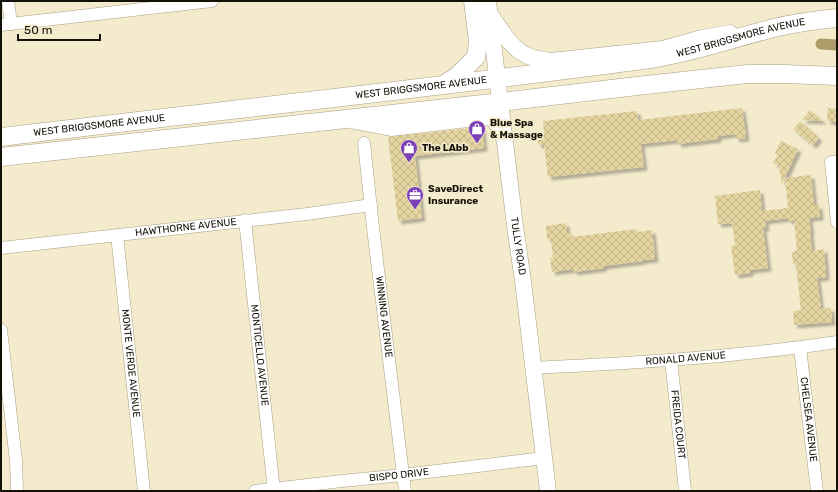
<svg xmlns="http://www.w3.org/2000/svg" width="838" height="492" viewBox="0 0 838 492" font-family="Rubik,sans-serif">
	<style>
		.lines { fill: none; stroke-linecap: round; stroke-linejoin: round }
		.canal { stroke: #ac9d6b; stroke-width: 11 }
		.building { fill: url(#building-cross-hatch); filter: url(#shadow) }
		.street-casing { stroke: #a9a084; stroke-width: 13 }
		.secondary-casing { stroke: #a9a084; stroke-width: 17 }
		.primary-casing { stroke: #a9a084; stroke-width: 19 }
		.street { stroke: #fff; stroke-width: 12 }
		.secondary { stroke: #fff; stroke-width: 16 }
		.primary { stroke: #fff; stroke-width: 18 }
		.labels { text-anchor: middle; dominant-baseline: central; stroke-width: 3.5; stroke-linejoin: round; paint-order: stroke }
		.street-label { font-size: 10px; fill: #141107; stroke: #f4ebcd }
		.poi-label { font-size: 10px; font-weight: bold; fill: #141107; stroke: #f4ebcd; text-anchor: start }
	</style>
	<defs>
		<pattern id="building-cross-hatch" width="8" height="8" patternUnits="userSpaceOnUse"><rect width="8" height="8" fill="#e4d4a0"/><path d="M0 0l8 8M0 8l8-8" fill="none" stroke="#c3b588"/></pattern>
		<filter id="shadow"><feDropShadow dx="3.5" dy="3.5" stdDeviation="1" flood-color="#0004"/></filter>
	</defs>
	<rect width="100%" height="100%" fill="#f4ebcd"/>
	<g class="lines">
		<path class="canal" d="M821 44 837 45"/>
	</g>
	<path class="building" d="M742 108 746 138 736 139 735 134 718 136V139L678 144 677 140 641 144 644 167 548 177 544 144 538 145 537 135H544L543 121 637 111 638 120Z
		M828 108 837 109V122L827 121Z
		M810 110 823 121 802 120Z
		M800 121 819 138 813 145 793 129Z
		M482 127 484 148 415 156 422 218 398 221 388 137Z
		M781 141 798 149 782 184 779 166 773 163 778 154 775 153Z
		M811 175 814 205H819L820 217 809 218 811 232H810L812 251 824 249 826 277 817 278 821 309 831 308 832 322 794 325 793 311 801 310 796 264H793L792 252 797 251 794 220 788 221V218L765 221 766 228H763L768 268 750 270V273L735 275 731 246 735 245 732 223 718 224 715 196 760 190 762 211 788 208 785 178Z
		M566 223 567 233H570L571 237 637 229 638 232 652 230 655 259 643 260V261L603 266 604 268 574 272 573 269 552 272 550 258H553L551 240 547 239 546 226Z"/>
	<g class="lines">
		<defs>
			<g id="street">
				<path d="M8 1 11 24"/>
				<path d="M1 25 212 1"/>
				<path id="s1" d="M364 143 373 228 405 491"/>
				<path d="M837 162H831L837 222"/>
				<path id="s2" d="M245 220 274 491"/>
				<path id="s3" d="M117 235 144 491"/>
				<path id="s4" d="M1 248 307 214 371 205"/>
				<path d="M1 330 16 461 17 491"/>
				<path id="s5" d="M800 348 817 491"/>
				<path id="s6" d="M671 360 685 490"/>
				<path id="s7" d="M533 368C635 363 736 357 837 342"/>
				<path id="s8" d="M255 491 342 481 403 475 544 458"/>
			</g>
			<g id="secondary">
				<path id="s9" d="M488 1 515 226 523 281 548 491"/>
				<path d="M492 17C501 30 511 48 526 55 534 59 543 60 551 61L663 49 702 38 730 33"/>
				<path d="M355 121 391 128 468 119 491 117 499 126 502 135"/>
			</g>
			<g id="primary">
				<path d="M445 84 457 76 476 57 478 42 473 1"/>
				<path id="s10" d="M1 137C217 111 434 88 650 59 693 53 733 38 774 28 795 23 816 20 837 18"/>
				<path d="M1 157 501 102 637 86 747 74H784L837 76"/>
			</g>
		</defs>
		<use href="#street" class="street-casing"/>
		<use href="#secondary" class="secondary-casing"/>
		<use href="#primary" class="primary-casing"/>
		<use href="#street" class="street"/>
		<use href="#secondary" class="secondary"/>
		<use href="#primary" class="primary"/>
	</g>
	<defs>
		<symbol id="shop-pin" viewBox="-11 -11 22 30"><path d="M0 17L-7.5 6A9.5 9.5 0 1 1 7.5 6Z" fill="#7d41b7" stroke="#f4ebcd"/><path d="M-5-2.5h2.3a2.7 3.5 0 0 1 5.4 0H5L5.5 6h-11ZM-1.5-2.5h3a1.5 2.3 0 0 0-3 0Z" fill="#fff"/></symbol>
		<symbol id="office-pin" viewBox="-11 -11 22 30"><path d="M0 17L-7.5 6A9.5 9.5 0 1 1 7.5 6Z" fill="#7d41b7" stroke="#f4ebcd"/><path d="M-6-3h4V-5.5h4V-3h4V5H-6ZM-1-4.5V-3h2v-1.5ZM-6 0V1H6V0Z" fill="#fff"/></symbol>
	</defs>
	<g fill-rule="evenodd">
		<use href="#shop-pin" x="467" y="119" width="20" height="27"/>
		<use href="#shop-pin" x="399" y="138" width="20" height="27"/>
		<use href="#office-pin" x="405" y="185" width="20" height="27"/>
	</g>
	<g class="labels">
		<g class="street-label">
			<text stroke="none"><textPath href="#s10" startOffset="747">WEST BRIGGSMORE AVENUE</textPath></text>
			<text stroke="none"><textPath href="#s10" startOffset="423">WEST BRIGGSMORE AVENUE</textPath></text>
			<text stroke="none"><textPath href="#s10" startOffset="99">WEST BRIGGSMORE AVENUE</textPath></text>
			<text stroke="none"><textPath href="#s4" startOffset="186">HAWTHORNE AVENUE</textPath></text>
			<text stroke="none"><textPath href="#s9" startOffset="247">TULLY ROAD</textPath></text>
			<text stroke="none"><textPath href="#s1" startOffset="175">WINNING AVENUE</textPath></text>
			<text stroke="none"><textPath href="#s2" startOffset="136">MONTICELLO AVENUE</textPath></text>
			<text stroke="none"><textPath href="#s7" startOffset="153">RONALD AVENUE</textPath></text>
			<text stroke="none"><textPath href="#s3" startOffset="129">MONTE VERDE AVENUE</textPath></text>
			<text stroke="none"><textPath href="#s5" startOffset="72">CHELSEA AVENUE</textPath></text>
			<text stroke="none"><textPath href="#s6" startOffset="65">FREIDA COURT</textPath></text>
			<text stroke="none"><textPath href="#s8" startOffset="145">BISPO DRIVE</textPath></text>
		</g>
		<g class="poi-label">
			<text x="490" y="123">Blue Spa<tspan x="490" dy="12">&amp; Massage</tspan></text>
			<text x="422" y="148">The LAbb</text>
			<text x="428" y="189">SaveDirect<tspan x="428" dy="12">Insurance</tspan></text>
		</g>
	</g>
	<rect width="838" height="492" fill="none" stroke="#141107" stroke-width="4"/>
	<path d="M18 34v6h82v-6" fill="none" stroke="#141107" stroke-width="2"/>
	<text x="24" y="34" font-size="12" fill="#141107" stroke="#f4ebcd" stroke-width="3" paint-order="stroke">50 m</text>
</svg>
